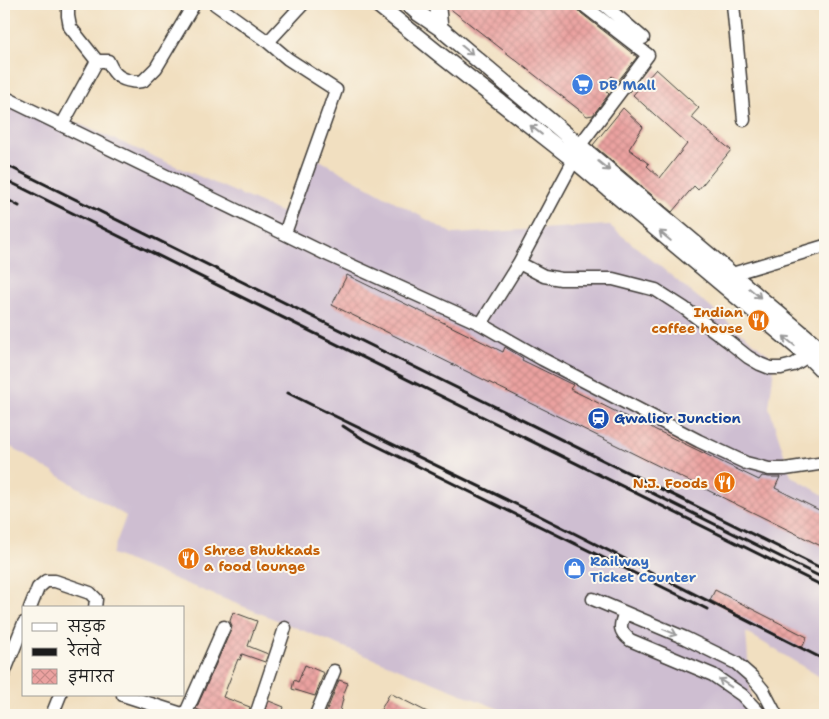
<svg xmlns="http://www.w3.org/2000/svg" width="829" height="719" viewBox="0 0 829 719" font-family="'Shantell Sans','Playpen Sans Deva',sans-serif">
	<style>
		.industrial { fill: #cebed1 }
		.building { fill: url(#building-cross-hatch) }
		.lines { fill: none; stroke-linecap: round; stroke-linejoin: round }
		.minor-casing { stroke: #3c3935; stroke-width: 15 }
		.major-casing { stroke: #3c3935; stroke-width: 18 }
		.minor { stroke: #fff; stroke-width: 12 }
		.major { stroke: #fff; stroke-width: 15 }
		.rail { stroke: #1c1c1c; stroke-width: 3 }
		.oneway { stroke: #999 }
		.labels { text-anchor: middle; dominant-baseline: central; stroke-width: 4; stroke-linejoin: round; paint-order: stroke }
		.shop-label { font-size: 14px; font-weight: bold; fill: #366cbe; stroke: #fbf7ec; text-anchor: start }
		.food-label { font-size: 14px; font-weight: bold; fill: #c56008; stroke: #fbf7ec; text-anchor: end }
		.transit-label { font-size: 14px; font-weight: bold; fill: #164399; stroke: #fbf7ec; text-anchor: start }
	</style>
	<defs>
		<pattern id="building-cross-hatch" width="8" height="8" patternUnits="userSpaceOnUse" patternTransform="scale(1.25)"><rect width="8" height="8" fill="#eba2a0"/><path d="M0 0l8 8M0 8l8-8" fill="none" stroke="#c98b89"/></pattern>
	</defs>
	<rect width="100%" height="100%" fill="#fbf7ec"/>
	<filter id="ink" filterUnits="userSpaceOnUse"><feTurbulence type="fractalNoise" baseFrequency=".02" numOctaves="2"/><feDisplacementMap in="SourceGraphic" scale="10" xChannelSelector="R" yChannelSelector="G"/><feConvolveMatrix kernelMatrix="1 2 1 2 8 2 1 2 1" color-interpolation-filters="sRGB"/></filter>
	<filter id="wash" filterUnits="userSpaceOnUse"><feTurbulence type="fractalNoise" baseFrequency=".0096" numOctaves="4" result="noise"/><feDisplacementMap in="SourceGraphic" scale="20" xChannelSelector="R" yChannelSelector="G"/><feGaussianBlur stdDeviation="1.12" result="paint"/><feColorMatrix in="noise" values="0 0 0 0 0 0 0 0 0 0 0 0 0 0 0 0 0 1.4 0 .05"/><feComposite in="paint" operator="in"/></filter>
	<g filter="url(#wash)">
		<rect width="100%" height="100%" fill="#f1dfc0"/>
		<path class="industrial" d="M4 91 290 216 314 157 453 234 609 225 775 360 769 407 791 476 825 496V680L746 632 751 698 757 715H514L112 554 126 516 4 443Z"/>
		<g id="blocks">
			<path class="building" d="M448 4H574L577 10 637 57 618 81 612 76 602 87 609 94 593 115 587 116 448 7Z
				M656 69 699 108 691 117 731 150 698 190 694 186 672 212 593 145 623 108 643 127 629 149 649 164 647 166 660 178 687 144 633 95Z
				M347 275 503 352 505 347 523 358 522 360 573 385 570 389 637 422 641 420 654 429 759 480 762 476 769 477H780L775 488 825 513V548L332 305Z
				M715 590 807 637 802 648 710 600Z
				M233 612 257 621 248 646 268 654 265 662 242 654 240 660 238 659 223 697 250 707 248 715H212L196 709 231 630 232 626 230 621Z
				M305 665 324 673 315 696 292 689 294 680 298 682Z
				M339 680 348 683 342 698 343 699 339 715H325Z
				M390 693 433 715H378Z
				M269 701 284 707 281 715H264Z"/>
		</g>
	</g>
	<g filter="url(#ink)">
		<use href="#blocks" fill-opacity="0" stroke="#3c3935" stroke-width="1"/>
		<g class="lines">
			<defs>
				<path id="minor" d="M68 4V16L70 27 97 61
					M215 4 268 42 288 59 336 90 285 233
					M603 4 643 38
					M733 4 744 120
					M268 42 303 4
					M4 97 326 254 481 324 542 359 699 441 746 463 769 469H785L825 463
					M62 125 97 61H108C110 65 112 70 115 73 121 80 134 83 143 81L156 68 194 4
					M580 145 648 55 582 4
					M519 263 544 276 561 279H613L656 290 684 308 728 341 748 357 760 364 770 368H781L793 365 808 356
					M732 274 825 246
					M481 324 519 263 574 160
					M593 599 685 638 736 663 752 677 763 690 776 715
					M30 608 38 588 46 581H55L90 593 96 599 95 608
					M625 613C619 626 619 631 630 640L713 675 742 695 761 715
					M4 673 24 623
					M123 695 185 715 224 627
					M52 715 60 695
					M256 715 285 628
					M316 715 334 671"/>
				<path id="major" d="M377 4 439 54 574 160 808 356 825 373
					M408 4 418 13 440 28 825 353
					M439 4 438 9 440 28"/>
			</defs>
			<use href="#minor" class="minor-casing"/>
			<use href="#major" class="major-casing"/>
			<use href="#minor" class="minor"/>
			<use href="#major" class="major"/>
			<path class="rail" d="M4 164 825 570
				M4 179 825 587
				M4 198 19 206
				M288 393 316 407
				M312 405 534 513 821 658 825 661
				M343 426 363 439 707 609
				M646 490 825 579"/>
		</g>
		<defs><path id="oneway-shaft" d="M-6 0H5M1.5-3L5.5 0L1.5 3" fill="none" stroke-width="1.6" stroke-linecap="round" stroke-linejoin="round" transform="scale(1.25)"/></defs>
		<g class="oneway">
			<use href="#oneway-shaft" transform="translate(467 50) rotate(40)"/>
			<use href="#oneway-shaft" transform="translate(536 130) rotate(-142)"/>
			<use href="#oneway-shaft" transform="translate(604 166) rotate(40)"/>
			<use href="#oneway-shaft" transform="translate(665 236) rotate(-140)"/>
			<use href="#oneway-shaft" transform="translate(755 293) rotate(40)"/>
			<use href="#oneway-shaft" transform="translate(789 341) rotate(-140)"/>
			<use href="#oneway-shaft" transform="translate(670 632) rotate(23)"/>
			<use href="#oneway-shaft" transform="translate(725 683) rotate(-147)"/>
		</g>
	</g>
	<defs>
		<symbol id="supermarket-disc" viewBox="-11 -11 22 22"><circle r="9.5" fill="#3f7fe0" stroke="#fbf7ec"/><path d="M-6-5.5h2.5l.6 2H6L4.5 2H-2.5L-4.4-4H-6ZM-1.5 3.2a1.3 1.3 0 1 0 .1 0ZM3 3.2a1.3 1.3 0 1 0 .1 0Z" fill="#fff"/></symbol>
		<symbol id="restaurant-disc" viewBox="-11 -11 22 22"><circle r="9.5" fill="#e8710a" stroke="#fbf7ec"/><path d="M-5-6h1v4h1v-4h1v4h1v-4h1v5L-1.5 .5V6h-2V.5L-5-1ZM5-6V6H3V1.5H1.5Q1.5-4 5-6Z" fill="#fff"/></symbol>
		<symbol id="station-disc" viewBox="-11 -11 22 22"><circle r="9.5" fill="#1a4fb4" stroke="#fbf7ec"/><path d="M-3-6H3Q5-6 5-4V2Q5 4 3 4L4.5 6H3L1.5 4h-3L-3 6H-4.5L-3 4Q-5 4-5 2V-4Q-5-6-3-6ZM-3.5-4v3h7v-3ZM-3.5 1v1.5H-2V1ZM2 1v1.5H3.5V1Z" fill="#fff"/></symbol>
		<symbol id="shop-disc" viewBox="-11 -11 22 22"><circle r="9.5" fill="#3f7fe0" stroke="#fbf7ec"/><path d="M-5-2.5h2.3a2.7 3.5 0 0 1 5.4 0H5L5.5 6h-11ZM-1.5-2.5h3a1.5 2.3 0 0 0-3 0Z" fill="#fff"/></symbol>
	</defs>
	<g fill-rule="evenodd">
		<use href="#supermarket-disc" x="570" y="72" width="25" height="25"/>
		<use href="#restaurant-disc" x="746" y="308" width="25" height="25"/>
		<use href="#station-disc" x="586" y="406" width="25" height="25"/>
		<use href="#restaurant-disc" x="712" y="470" width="25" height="25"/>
		<use href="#restaurant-disc" x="176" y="546" width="25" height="25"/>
		<use href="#shop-disc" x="562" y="556" width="25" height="25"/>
	</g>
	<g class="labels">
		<g class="shop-label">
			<text x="599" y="85">DB Mall</text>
			<text x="590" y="561">Railway<tspan x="590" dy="16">Ticket Counter</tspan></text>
		</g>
		<g class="food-label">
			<text x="743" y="312">Indian<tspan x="743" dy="16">coffee house</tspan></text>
			<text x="708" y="483">N.J. Foods</text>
			<text x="204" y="550" text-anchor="start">Shree Bhukkads<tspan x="204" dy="16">a food lounge</tspan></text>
		</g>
		<g class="transit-label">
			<text x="614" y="418">Gwalior Junction</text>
		</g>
	</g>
	<rect width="829" height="719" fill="none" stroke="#fbf7ec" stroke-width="20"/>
	<rect x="22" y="606" width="162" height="90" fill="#fbf7ec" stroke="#a29f99"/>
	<rect x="32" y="623" width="25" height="8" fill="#ffffff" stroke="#a29f99"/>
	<text x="68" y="632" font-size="15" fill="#1c1c1c">सड़क</text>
	<rect x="32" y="648" width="25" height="8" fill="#1c1c1c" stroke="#a29f99"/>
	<text x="68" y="656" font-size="15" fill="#1c1c1c">रेलवे</text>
	<rect x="32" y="669" width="25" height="15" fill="url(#building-cross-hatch)" stroke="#a29f99"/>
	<text x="68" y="682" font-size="15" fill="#1c1c1c">इमारत</text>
</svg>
